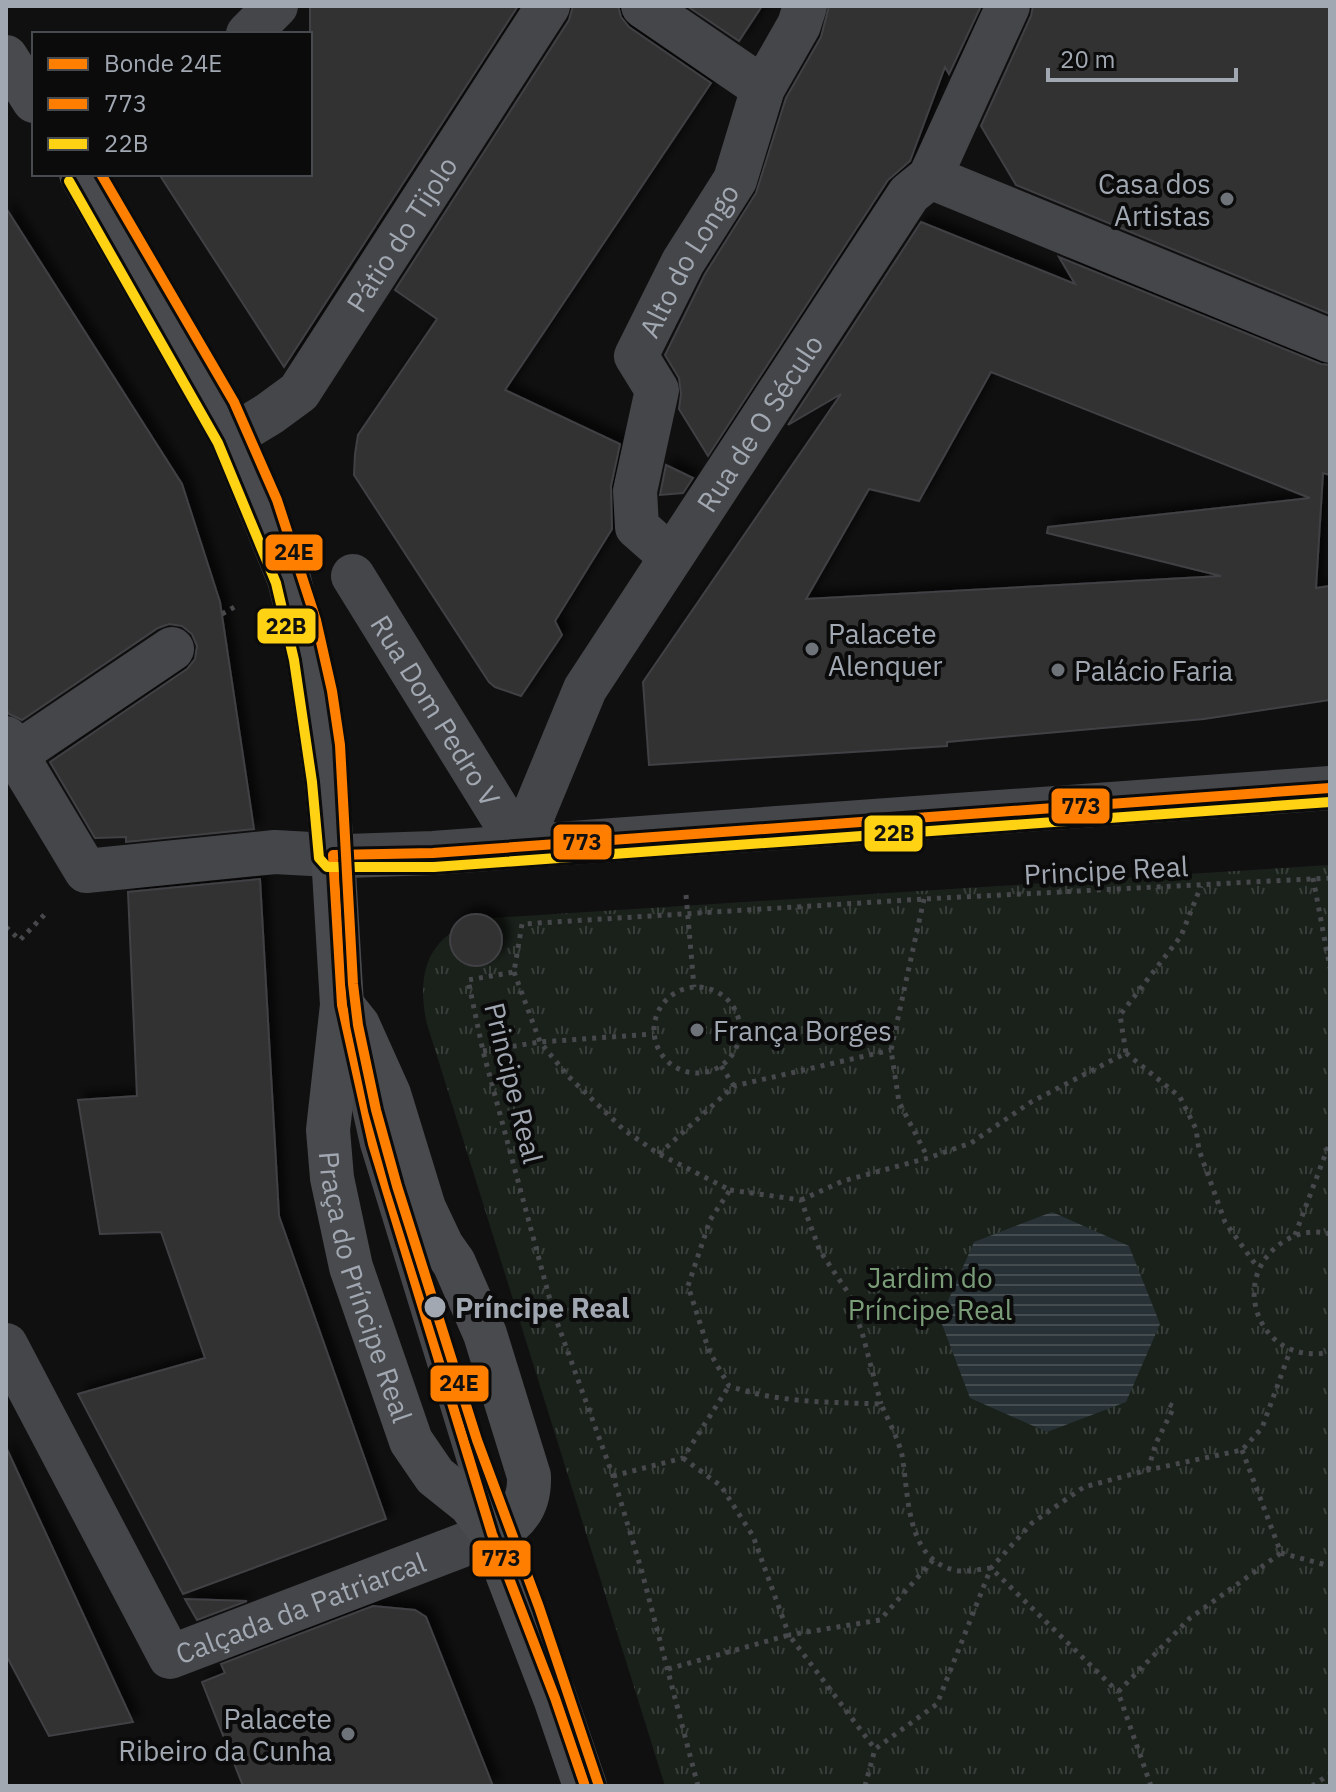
<svg xmlns="http://www.w3.org/2000/svg" width="1336" height="1792" viewBox="0 0 1336 1792" font-family="'IBM Plex Sans',sans-serif">
  <style>
    .park { fill: url(#park-tufts) }
    .water { fill: url(#water-rules) }
    .building { fill: #313133; stroke: #404144; stroke-width: 2; fill-rule: evenodd; filter: url(#shadow) }
    .lines { fill: none; stroke-linecap: round; stroke-linejoin: round }
    .path { stroke: #46484b; stroke-width: 5; stroke-dasharray: 4 6; stroke-linecap: butt }
    .lane { stroke: #454649; stroke-width: 26 }
    .street { stroke: #454649; stroke-width: 44 }
    .secondary { stroke: #494a4d; stroke-width: 44 }
    .bus-1-casing { stroke: #0b0b0c; stroke-width: 16 }
    .bus-2-casing { stroke: #0b0b0c; stroke-width: 16 }
    .bus-1 { stroke: #ff7e00; stroke-width: 10 }
    .bus-2 { stroke: #ffd214; stroke-width: 10 }
    .tram-1-casing { stroke: #0b0b0c; stroke-width: 16 }
    .tram-1 { stroke: #ff7f00; stroke-width: 10 }
    .poi-dot { fill: #6e737a; stroke: #0b0b0c; stroke-width: 3 }
    .stop-dot { fill: #a1a8b2; stroke: #0b0b0c; stroke-width: 3 }
    .labels { text-anchor: middle; dominant-baseline: central; stroke-width: 8; stroke-linejoin: round; paint-order: stroke }
    .poi-label { font-size: 28px; fill: #a1a8b2; stroke: #0b0b0c; text-anchor: start }
    .street-label { font-size: 28px; fill: #a1a8b2; stroke: #0b0b0c }
    .park-label { font-size: 28px; fill: #7a9d78; stroke: #0b0b0c }
    .stop-label { font-size: 28px; font-weight: bold; fill: #a1a8b2; stroke: #0b0b0c; text-anchor: start }
    .line-badge { stroke: #0b0b0c; stroke-width: 3 }
    .pale-badge-label { font-size: 22px; text-anchor: middle; font-weight: bold; fill: #111 }
  </style>
  <defs>
    <pattern id="park-tufts" width="24" height="20" patternUnits="userSpaceOnUse" patternTransform="scale(2)"><rect width="24" height="20" fill="#1a211b"/><path d="M3 7l-1-3M5 7V3M7 7l1-3M15 17l-1-3M17 17v-4M19 17l1-3" fill="none" stroke="#383e3a"/></pattern>
    <pattern id="water-rules" width="6" height="5" patternUnits="userSpaceOnUse" patternTransform="scale(2)"><rect width="6" height="5" fill="#283135"/><path d="M0 2.5h6" fill="none" stroke="#444c50"/></pattern>
    <filter id="shadow"><feDropShadow dx="7" dy="-7" stdDeviation="4" flood-color="#0009"/></filter>
  </defs>
  <rect width="100%" height="100%" fill="#101011"/>
  <path class="park" d="M1330 865V1786H665L427 1024C414 968 432 927 492 918Z"/>
  <path class="water" d="M1052 1212 1129 1246 1160 1324 1126 1402 1047 1432 970 1398 940 1319 974 1242Z"/>
  <path class="building" d="M310 6H518L284 367 159 174H310Z
    M573 6H618L621 17 629 27 711 83 505 390 620 444 611 486 612 529 555 621 562 635 521 696 495 687 489 682 354 475 355 454 358 435 437 319 395 290 569 20Z
    M687 6H762L739 41Z
    M829 6H981L949 74 945 67 910 161 888 180 708 456 679 409 681 394 679 378 665 355 705 274 756 193 786 98 821 37Z
    M1033 6H1330V314L1016 185 981 126 1031 16Z
    M6 208 182 484 220 602 254 829 126 842V837L95 838 50 762 187 669 195 659 197 646 192 634 182 626 169 624 158 628 22 720 9 714 6 709Z
    M921 222 1075 284 1059 257 1321 364 1330 365V475L1323 473 1316 588 1330 586V700L1204 719 947 742V746L649 765 643 682 841 394 788 425ZM991 372 1310 498 1048 527 1047 533 1221 576 806 599 869 489 919 501Z
    M666 465 693 478 683 493 660 495Z
    M260 879 279 1216 386 1519 183 1594 78 1394 205 1358 161 1232 100 1234 78 1100 137 1096 128 892Z
    M450 940a26 26 0 1 1 52 0a26 26 0 1 1-52 0Z
    M6 1447 133 1722 49 1736 6 1655Z
    M185 1599 247 1601 197 1620Z
    M373 1606 415 1610 426 1617 493 1786H243L202 1682 225 1673 221 1664Z"/>
  <g class="lines">
    <path class="path" d="M222 614 238 605
      M1313 878 1330 968
      M686 895 694 987
      M924 899 891 1050 899 1102 928 1158
      M6 927 20 940 48 911
      M514 972 540 1042 568 1076 624 1130 659 1154 730 1190 710 1220 688 1286 709 1351 729 1386C778 1403 829 1402 881 1404 888 1420 898 1438 902 1455 909 1494 905 1558 954 1570 964 1573 980 1569 991 1568L1118 1692
      M654 1030a43 43 0 1 1 86 0a43 43 0 1 1-86 0Z
      M483 1051 540 1042 653 1034
      M1126 1053 1180 1097 1196 1129 1199 1150 1225 1222 1258 1268
      M721 1066 734 1086
      M659 1154 734 1086 891 1050
      M730 1190 801 1200 820 1251 849 1294 863 1336 881 1404
      M801 1200 843 1181 928 1158 971 1143 1031 1102 1126 1053 1120 1015 1181 936 1201 886
      M1330 1234C1317 1230 1300 1232 1288 1239 1224 1274 1258 1368 1330 1352
      M1295 1235 1330 1142
      M1242 1450 1281 1553 1330 1566
      M683 1458 721 1486 753 1536 789 1635 880 1620 934 1559
      M1148 1470 1156 1443 1174 1407 1165 1402
      M613 1476 683 1458 729 1386
      M668 1669 789 1635 875 1749
      M698 1786 642 1572 613 1476 553 1311 483 1051 468 980 514 972 522 924 924 899 1330 878
      M865 1786 875 1749 937 1704 991 1568 1032 1523 1084 1487 1148 1470 1242 1450 1262 1428 1290 1351
      M1151 1786 1118 1692 1190 1618 1281 1553
      M1312 1786 1330 1774"/>
    <path class="lane" d="M351 1046 373 1144 487 1516"/>
    <g class="street">
      <path d="M643 6 763 88"/>
      <path d="M248 34 276 6"/>
      <path d="M930 177 1330 341"/>
      <path id="s1" d="M231 437 269 414 299 392 548 6"/>
      <path id="s2" d="M671 557 637 527 635 491 657 390 636 356 683 262 735 180 763 88 799 25 805 6"/>
      <path id="s3" d="M353 576 520 846"/>
      <path d="M6 738 86 871 275 852 347 856 433 853 1330 788"/>
      <path d="M6 761 172 649"/>
      <path id="s4" d="M520 846 585 689 909 194 930 177 1008 6"/>
      <path id="s5" d="M6 1345 170 1657 492 1534"/>
    </g>
    <g class="secondary">
      <path d="M6 57 34 101"/>
      <path id="s6" d="M81 174 231 437 289 579 308 657 326 780 333 855 342 1005 328 1130 332 1178 351 1267 411 1441 435 1476 470 1504 492 1534 555 1698 585 1786"/>
      <path d="M342 1005 358 1025 389 1094 424 1208 442 1246 454 1263 485 1334 529 1476C530 1504 518 1522 492 1534"/>
    </g>
    <defs>
      <path id="bus-1" d="M333 855 433 853 1330 788
        M333 855 342 1005 373 1144 492 1534 555 1698 585 1786"/>
      <path id="bus-2" d="M69 181 218 443 276 583 294 660 312 782 319 858 327 867H434L1330 802"/>
    </defs>
    <use href="#bus-1" class="bus-1-casing"/>
    <use href="#bus-2" class="bus-2-casing"/>
    <use href="#bus-1" class="bus-1"/>
    <use href="#bus-2" class="bus-2"/>
    <defs>
      <path id="tram-1" d="M101 174 234 402 277 500 316 620 332 691 340 745 353 984 358 1025 376 1110 397 1186 477 1440 539 1607 599 1786"/>
    </defs>
    <use href="#tram-1" class="tram-1-casing"/>
    <use href="#tram-1" class="tram-1"/>
  </g>
  <g class="poi-dot">
    <circle cx="1227" cy="199" r="8"/>
    <circle cx="812" cy="649" r="8"/>
    <circle cx="1058" cy="670" r="8"/>
    <circle cx="697" cy="1030" r="8"/>
    <circle cx="348" cy="1734" r="8"/>
  </g>
  <circle class="stop-dot" cx="435" cy="1307" r="12"/>
  <g class="labels">
    <g class="poi-label">
      <text x="1211" y="183" text-anchor="end">Casa dos<tspan x="1211" dy="32">Artistas</tspan></text>
      <text x="828" y="633">Palacete<tspan x="828" dy="32">Alenquer</tspan></text>
      <text x="1074" y="670">Palácio Faria</text>
      <text x="713" y="1030">França Borges</text>
      <text x="332" y="1718" text-anchor="end">Palacete<tspan x="332" dy="32">Ribeiro da Cunha</tspan></text>
    </g>
    <g class="street-label">
      <text stroke="none"><textPath href="#s1" startOffset="270">Pátio do Tijolo</textPath></text>
      <text stroke="none"><textPath href="#s2" startOffset="334">Alto do Longo</textPath></text>
      <text stroke="none"><textPath href="#s4" startOffset="488">Rua de O Século</textPath></text>
      <text stroke="none"><textPath href="#s3" startOffset="158">Rua Dom Pedro V</textPath></text>
      <text transform="translate(1106 870) rotate(-3)">Principe Real</text>
      <text transform="translate(514 1083) rotate(76)">Principe Real</text>
      <text stroke="none"><textPath href="#s6" startOffset="1174">Praça do Príncipe Real</textPath></text>
      <text stroke="none"><textPath href="#s5" startOffset="492">Calçada da Patriarcal</textPath></text>
    </g>
    <g class="park-label">
      <text x="930" y="1277">Jardim do<tspan x="930" dy="32">Príncipe Real</tspan></text>
    </g>
    <g class="stop-label">
      <text x="455" y="1307">Príncipe Real</text>
    </g>
  </g>
  <g class="line-badge">
    <rect x="264" y="533" width="60" height="39" rx="8" fill="#ff7f00"/>
    <rect x="256" y="607" width="61" height="38" rx="8" fill="#ffd214"/>
    <rect x="1050" y="787" width="61" height="38" rx="8" fill="#ff7e00"/>
    <rect x="863" y="814" width="61" height="39" rx="8" fill="#ffd214"/>
    <rect x="552" y="823" width="61" height="38" rx="8" fill="#ff7e00"/>
    <rect x="429" y="1364" width="61" height="39" rx="8" fill="#ff7f00"/>
    <rect x="471" y="1539" width="61" height="39" rx="8" fill="#ff7e00"/>
  </g>
  <g class="pale-badge-label">
    <text x="294" y="560">24E</text>
    <text x="286" y="634">22B</text>
    <text x="1081" y="814">773</text>
    <text x="894" y="841">22B</text>
    <text x="582" y="850">773</text>
    <text x="459" y="1391">24E</text>
    <text x="501" y="1566">773</text>
  </g>
  <rect width="1336" height="1792" fill="none" stroke="#a1a8b2" stroke-width="16"/>
  <rect x="32" y="32" width="280" height="144" fill="#0b0b0c" stroke="#474a4e" stroke-width="2"/>
  <rect x="48" y="58" width="40" height="12" fill="#ff7f00" stroke="#474a4e" stroke-width="2"/>
  <text x="104" y="72" font-size="24" fill="#a1a8b2">Bonde 24E</text>
  <rect x="48" y="98" width="40" height="12" fill="#ff7e00" stroke="#474a4e" stroke-width="2"/>
  <text x="104" y="112" font-size="24" fill="#a1a8b2">773</text>
  <rect x="48" y="138" width="40" height="12" fill="#ffd214" stroke="#474a4e" stroke-width="2"/>
  <text x="104" y="152" font-size="24" fill="#a1a8b2">22B</text>
  <path d="M1048 68v12h188v-12" fill="none" stroke="#a1a8b2" stroke-width="4"/>
  <text x="1060" y="68" font-size="24" fill="#a1a8b2" stroke="#0b0b0c" stroke-width="6" paint-order="stroke">20 m</text>
</svg>
